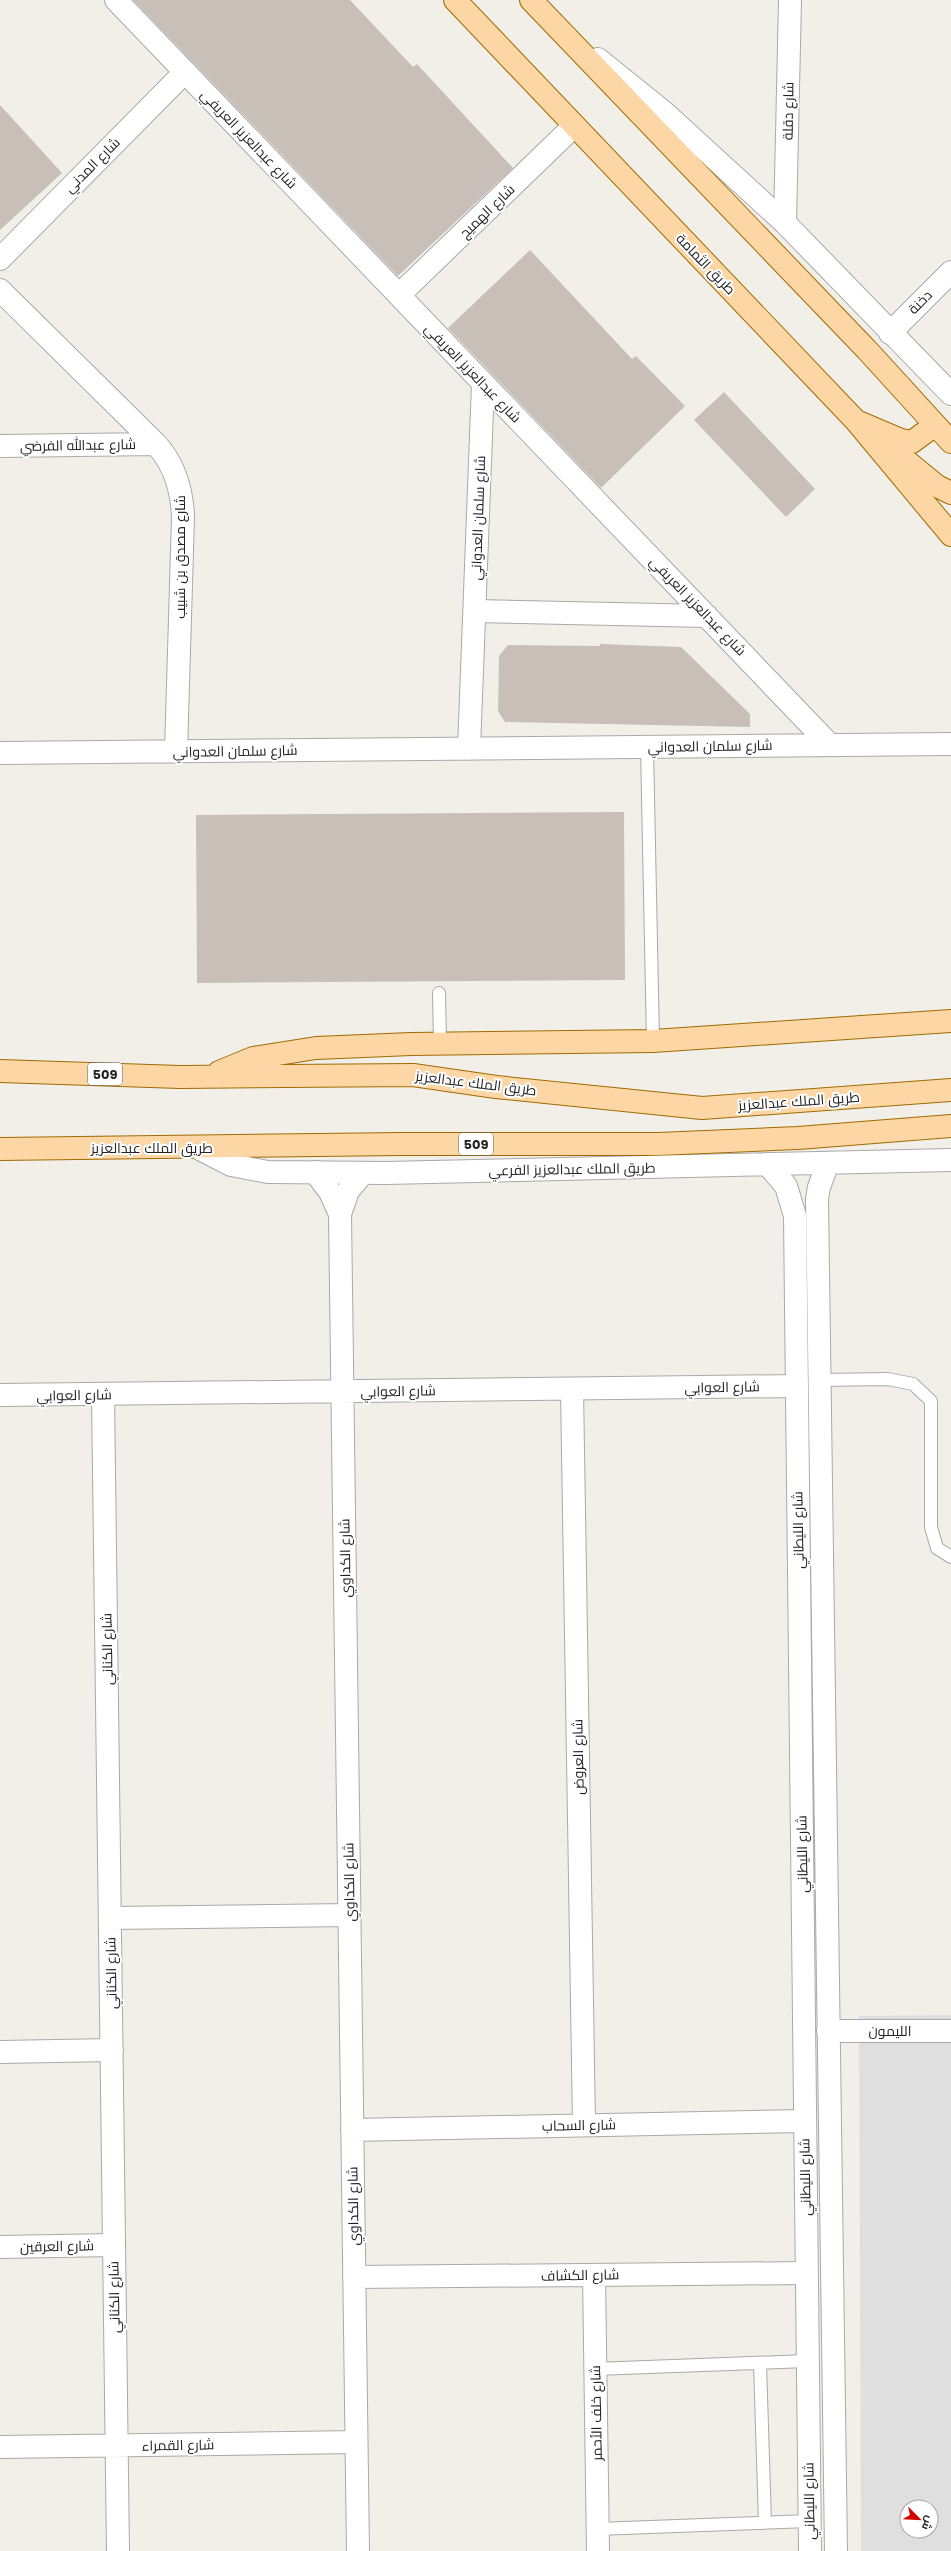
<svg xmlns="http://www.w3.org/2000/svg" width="951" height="2551" viewBox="0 0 951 2551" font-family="Poppins,Cairo,sans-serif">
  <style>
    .residential { fill: #e0dfdf; fill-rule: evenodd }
    .building { fill: #c7bfb8 }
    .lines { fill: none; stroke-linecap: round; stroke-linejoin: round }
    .service-casing { stroke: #a9a9a9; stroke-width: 14 }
    .minor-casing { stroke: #a9a9a9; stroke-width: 24 }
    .tertiary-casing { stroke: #a9a9a9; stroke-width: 24 }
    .primary-casing { stroke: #a06b00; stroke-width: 24 }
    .service { stroke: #fff; stroke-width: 12 }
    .minor { stroke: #fff; stroke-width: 22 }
    .tertiary { stroke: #fff; stroke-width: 22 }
    .primary { stroke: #fcd6a4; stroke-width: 22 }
    .labels { text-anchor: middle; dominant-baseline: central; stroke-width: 4; stroke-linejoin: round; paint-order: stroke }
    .shield { fill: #fff; stroke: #646464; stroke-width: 1 }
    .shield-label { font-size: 13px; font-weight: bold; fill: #222 }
    .street-label { font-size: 14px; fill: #222; stroke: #fff }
  </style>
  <rect width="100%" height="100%" fill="#f2efe9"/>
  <path class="residential" d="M951 2015V2551H861L859 2016ZM907 2507H931V2531H907Z"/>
  <path class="building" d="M133 0H350L413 67 417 64 513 168 398 276Z
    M0 105 62 173 0 230Z
    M530 250 632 359 636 356 685 406 601 488 448 328Z
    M724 392 815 489 786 517 694 420Z
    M600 644 681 647 750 714V727L505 722 498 711 499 656 508 645 600 646Z
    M624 812 625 980 197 983 196 815Z"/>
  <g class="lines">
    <defs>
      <path id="service" d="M647 747 653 1041
        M439 993 440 1044
        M820 1380 888 1379 913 1384 931 1401V1527L937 1548 951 1557
        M760 2363 765 2523
        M595 2369 807 2361
        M597 2529 809 2521"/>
      <path id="minor" d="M116 0 830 745
        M785 223 790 0
        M0 259 185 72
        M0 290 156 444C175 465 182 489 183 517L176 752
        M399 295 574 126
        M890 333 951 272
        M0 446 156 444
        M475 611 707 616
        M469 749 483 384
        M0 753 951 744
        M315 1172 330 1192 340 1214
        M572 1389 584 2125
        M103 1394 118 2551
        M0 1395 797 1386
        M110 1918 349 1915
        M828 2031H951
        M0 2052 112 2050
        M352 2130 805 2121
        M0 2247 114 2245
        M594 2275 598 2551
        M354 2277 806 2273
        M0 2447 356 2442
        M358 2551 340 1214 348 1191 363 1173"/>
      <path id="tertiary" d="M598 59 665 113 785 223 951 394
        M198 1148 231 1165 268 1172 386 1173 951 1160
        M828 1163 819 1187 817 1199 836 2551
        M767 1164 786 1186 795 1216 810 2551"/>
      <path id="primary" d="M455 0 856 421 951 535
        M531 0 867 350 951 442
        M861 423 901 440 912 442 935 425
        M893 450 937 486 951 493
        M0 1071 180 1077 413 1075 496 1087 702 1108 951 1090
        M219 1072 253 1058 316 1048 411 1044 653 1041 951 1021
        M0 1149 401 1144H658L798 1138 951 1126"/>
    </defs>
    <use href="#service" class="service-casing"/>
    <use href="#minor" class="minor-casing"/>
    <use href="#tertiary" class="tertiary-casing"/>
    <use href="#primary" class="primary-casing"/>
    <use href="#service" class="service"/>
    <use href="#minor" class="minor"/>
    <use href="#tertiary" class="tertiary"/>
    <use href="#primary" class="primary"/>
  </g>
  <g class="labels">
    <g class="shield">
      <rect x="88" y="1063" width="34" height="22" rx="3"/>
      <rect x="459" y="1133" width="34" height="22" rx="3"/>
    </g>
    <g class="shield-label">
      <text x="105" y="1074">509</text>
      <text x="476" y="1144">509</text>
    </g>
    <g class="street-label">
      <text transform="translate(788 111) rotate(-89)">شارع دقلة</text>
      <text transform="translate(249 139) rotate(46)">شارع عبدالعزيز العريفي</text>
      <text transform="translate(92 165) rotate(-45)">شارع المدني</text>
      <text transform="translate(487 211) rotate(-44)">شارع الهميج</text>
      <text transform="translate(706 264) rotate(46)">طريق الثمامة</text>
      <text transform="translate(920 302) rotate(-45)">دخنة</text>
      <text transform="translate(473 373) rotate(46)">شارع عبدالعزيز العريفي</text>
      <text transform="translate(78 445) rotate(-1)">شارع عبدالله الفرضي</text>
      <text transform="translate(478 518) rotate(-88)">شارع سلمان العدواني</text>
      <text transform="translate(180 557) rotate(-90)">شارع مصدق بن شبيب</text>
      <text transform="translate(698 606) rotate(46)">شارع عبدالعزيز العريفي</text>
      <text transform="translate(710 746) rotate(-1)">شارع سلمان العدواني</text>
      <text transform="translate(235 751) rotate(-1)">شارع سلمان العدواني</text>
      <text transform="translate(476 1083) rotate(7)">طريق الملك عبدالعزيز</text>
      <text transform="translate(799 1101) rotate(-4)">طريق الملك عبدالعزيز</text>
      <text x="152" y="1148">طريق الملك عبدالعزيز</text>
      <text transform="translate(572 1169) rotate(-1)">طريق الملك عبدالعزيز الفرعي</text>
      <text transform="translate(722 1387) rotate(-1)">شارع العوابي</text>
      <text transform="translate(398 1391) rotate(-1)">شارع العوابي</text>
      <text transform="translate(74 1395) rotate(-1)">شارع العوابي</text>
      <text transform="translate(798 1530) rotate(-91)">شارع الليطاني</text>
      <text transform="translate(345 1558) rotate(-91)">شارع الكداوي</text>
      <text transform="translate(107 1649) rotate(-91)">شارع الكناني</text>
      <text transform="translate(578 1757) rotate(-91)">شارع العروض</text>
      <text transform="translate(802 1854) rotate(-91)">شارع الليطاني</text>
      <text transform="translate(349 1882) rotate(-91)">شارع الكداوي</text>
      <text transform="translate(111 1973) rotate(-91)">شارع الكناني</text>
      <text x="890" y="2031">الليمون</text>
      <text transform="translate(579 2125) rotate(-1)">شارع السحاب</text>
      <text transform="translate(805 2177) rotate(-91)">شارع الليطاني</text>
      <text transform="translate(353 2206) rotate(-91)">شارع الكداوي</text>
      <text transform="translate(57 2246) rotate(-1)">شارع العرقين</text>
      <text transform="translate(580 2275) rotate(-1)">شارع الكشاف</text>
      <text transform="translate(114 2297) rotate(-91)">شارع الكناني</text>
      <text transform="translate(596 2413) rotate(-91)">شارع خلف الأحمر</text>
      <text transform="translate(178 2445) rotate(-1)">شارع القمراء</text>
      <text transform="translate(809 2501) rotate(-91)">شارع الليطاني</text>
    </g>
  </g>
  <g transform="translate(919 2519) rotate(114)"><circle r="19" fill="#ffffff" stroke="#a7a7a7"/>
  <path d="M0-3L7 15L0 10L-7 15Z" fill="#d40000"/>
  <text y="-6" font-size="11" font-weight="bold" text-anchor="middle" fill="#222222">ش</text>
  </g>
</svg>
